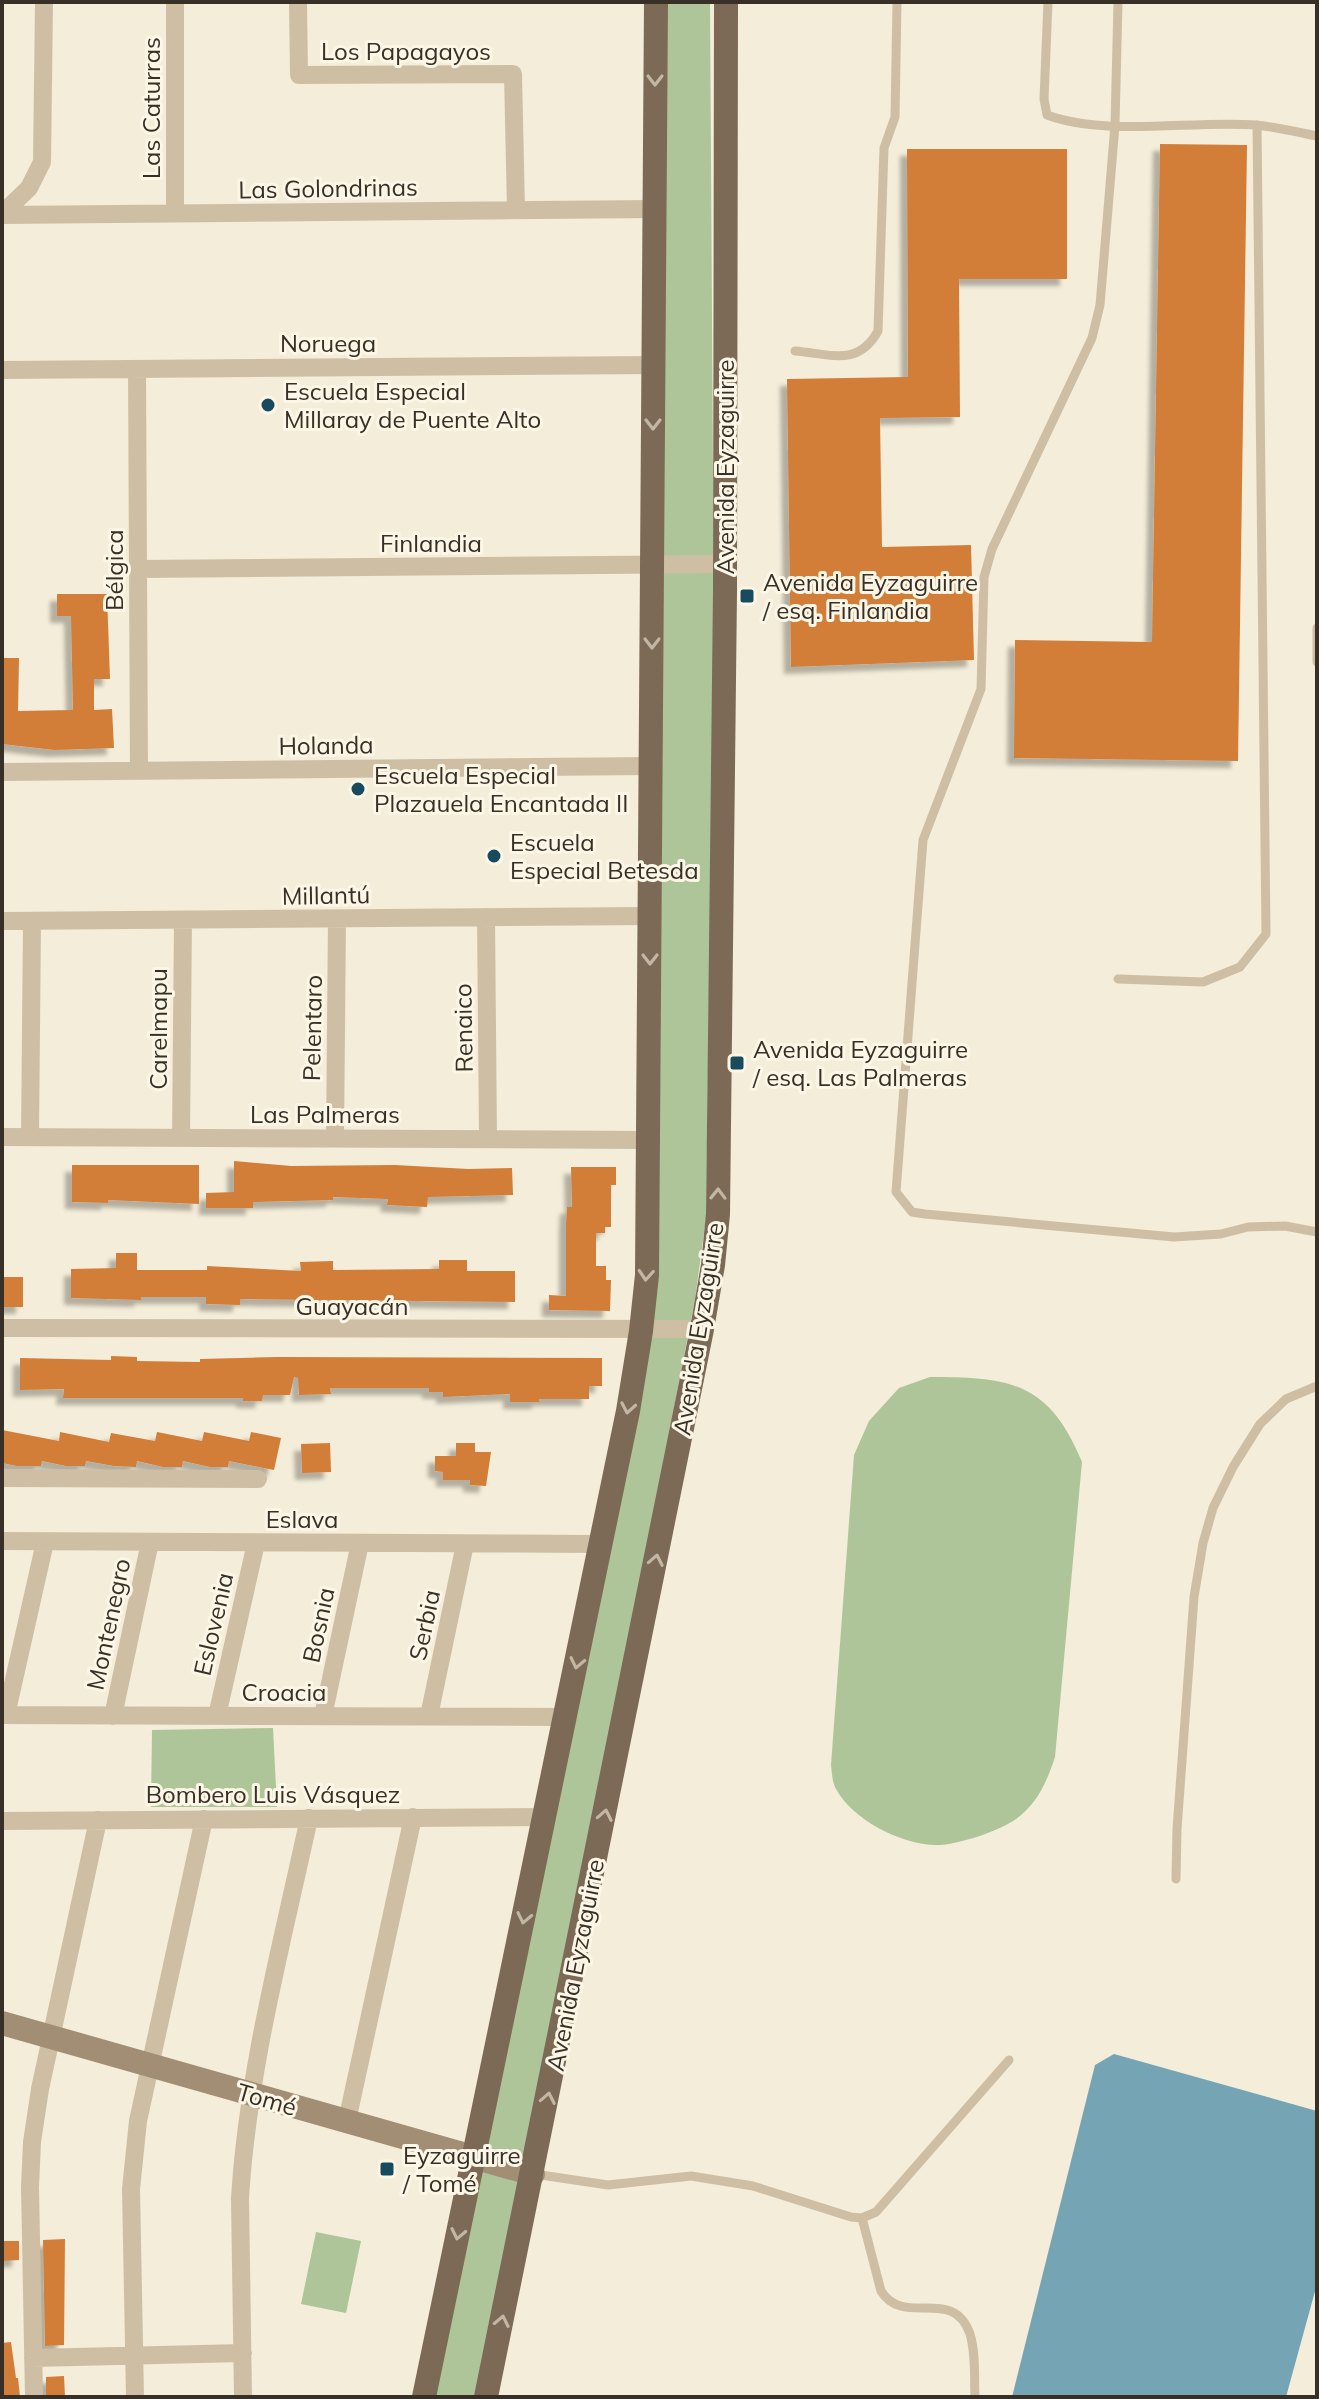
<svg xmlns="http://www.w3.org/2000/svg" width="1319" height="2399" viewBox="0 0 1319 2399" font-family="Mulish,sans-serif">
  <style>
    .green { fill: #adc598 }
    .water { fill: #75a5b4 }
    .building { fill: #d27d39; filter: url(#shadow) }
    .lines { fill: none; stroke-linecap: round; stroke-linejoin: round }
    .lane { stroke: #cebfa4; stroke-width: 9 }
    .street { stroke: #cebfa4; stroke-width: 18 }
    .secondary { stroke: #a18e75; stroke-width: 24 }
    .primary { stroke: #7c6a56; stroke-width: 24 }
    .oneway { stroke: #c2b7a5 }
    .poi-dot { fill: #184b5e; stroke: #fbf6e6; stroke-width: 3 }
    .labels { text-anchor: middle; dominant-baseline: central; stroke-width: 6; stroke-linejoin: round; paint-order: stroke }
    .street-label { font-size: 24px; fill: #383026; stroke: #fbf6e6 }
    .poi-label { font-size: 24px; fill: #383026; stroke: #fbf6e6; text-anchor: start }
  </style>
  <defs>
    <filter id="shadow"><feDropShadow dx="-7" dy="7" stdDeviation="2" flood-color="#0004"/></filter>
  </defs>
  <rect width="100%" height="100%" fill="#f4edd9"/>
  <path class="green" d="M666 2H710L714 628 706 1218 695 1299 661 1476 475 2397H433L645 1366Z
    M930 1377C1010 1377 1049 1382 1082 1462L1055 1757C1047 1781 1038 1803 1016 1819 999 1831 956 1846 934 1845 900 1844 852 1819 836 1789 832 1782 832 1772 831 1765L854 1455 869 1421 899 1388Z
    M273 1728 277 1807H151L152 1730Z
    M316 2232 361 2241 346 2313 301 2304Z"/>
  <path class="water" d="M1114 2054 1317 2111V2284L1286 2397H1012L1095 2065Z"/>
  <path class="building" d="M1160 144 1247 145 1238 761 1014 758 1015 640 1152 642Z
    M907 149H1067V279H959L960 417 880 418 882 547 971 545 974 660 791 667 787 379 908 377Z
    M57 594H107L110 679H94V710L112 709 114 748 55 750 2 744V658H19L18 711 73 710 71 616H57Z
    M234 1161 291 1166 395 1165 468 1169 512 1168 513 1195 428 1197 427 1207 387 1205 388 1199 333 1197V1200L253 1202V1208H206V1193L234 1192Z
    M72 1165H199V1204L108 1200V1203L72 1202Z
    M571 1167H616V1185H611V1227H605V1233H596V1266H606V1280H611L610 1311 549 1310V1295L566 1296V1224L567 1207H572Z
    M116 1253H137V1270H207V1266L301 1271 300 1262 333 1261V1270L439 1269V1260H467V1271H515V1302L240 1299V1305L206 1304V1297H141V1300L71 1298V1269L116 1268Z
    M2 1277H23V1307H2Z
    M111 1356 137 1357V1361L200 1362V1359L277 1357 602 1358V1386H589V1399H539V1402H510V1394L443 1397V1392H429V1388H330L331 1394 299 1395 298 1378 294 1377 290 1395H263L262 1401H243V1398H63L64 1389 20 1390V1358L111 1360Z
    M2 1430 59 1441 60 1432 109 1442 111 1433 155 1441 157 1432 202 1441 204 1432 249 1441 251 1432 281 1438 274 1470 229 1461 228 1467H210L183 1461 182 1467H163L137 1461 136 1467 114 1466 86 1461 85 1466H66L42 1461 41 1466H17L2 1463Z
    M330 1443 331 1472 302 1473 301 1444Z
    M456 1443H475V1452H491L486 1486 470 1485V1480H443V1472L435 1471V1456H456Z
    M65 2239 64 2345 45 2346 43 2240Z
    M2 2241H19V2260L2 2261Z
    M11 2342 16 2378H18L20 2397H2V2343Z
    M64 2376 65 2397H46V2377Z"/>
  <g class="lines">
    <path class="lane" d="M1048 2 1044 99 1047 115C1107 137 1192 120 1256 125 1276 127 1297 132 1317 136
      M1118 2 1115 125 1100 305 1092 338 992 549 984 577 981 689 923 840 896 1192 912 1212 925 1214 1174 1237 1221 1234 1248 1227 1285 1226 1317 1232
      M795 351C831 354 858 367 878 331L884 148 895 117 897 2
      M1317 628V662
      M1118 979 1203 982 1240 967 1266 934 1257 125
      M1176 1879 1177 1829 1194 1597 1203 1543 1213 1508 1233 1467 1260 1424 1286 1399 1317 1386
      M534 2174 608 2185 691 2176 753 2186 851 2217 862 2218 876 2212 1009 2060
      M862 2218 881 2291C904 2328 953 2285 970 2334 976 2354 974 2376 975 2397"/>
    <path class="street" d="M175 2V213
      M298 2 299 75 513 74 516 210
      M2 214 29 188 42 162 44 2
      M2 215 655 209
      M137 369 139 770
      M2 370 654 365
      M138 569 724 564
      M2 772 651 766
      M486 917 488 1139
      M2 921 650 916
      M2 1137 648 1140
      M30 1137 32 921
      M181 1138 183 920
      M335 1138 337 919
      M2 1328 702 1329
      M2 1478 258 1479
      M2 1541 601 1544
      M2 1715 566 1717
      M6 1715 45 1542
      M113 1716 150 1542
      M217 1716 256 1543
      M323 1716 360 1543
      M429 1716 465 1544
      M2 1821 545 1817
      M347 2121 413 1817
      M33 2358 243 2353
      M34 2397 30 2187 32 2142 40 2089 98 1820
      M135 2397 131 2189 138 2121 204 1819
      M243 2397 240 2198C248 2069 282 1944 309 1818"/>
    <path class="secondary" d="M2 2023 533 2174"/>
    <path class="primary" d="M424 2397 628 1411 641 1331 647 1275 656 2
      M486 2397 702 1329 713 1265 718 1214 725 591 726 2"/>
  </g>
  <defs><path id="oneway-chevron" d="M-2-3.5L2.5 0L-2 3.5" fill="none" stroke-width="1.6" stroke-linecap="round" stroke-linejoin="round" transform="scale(2)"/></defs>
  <g class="oneway">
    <use href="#oneway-chevron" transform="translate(655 80) rotate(90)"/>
    <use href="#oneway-chevron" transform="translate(653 424) rotate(90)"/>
    <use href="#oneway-chevron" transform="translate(652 643) rotate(90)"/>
    <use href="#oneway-chevron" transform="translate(650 959) rotate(90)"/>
    <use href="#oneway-chevron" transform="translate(718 1194) rotate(-89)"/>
    <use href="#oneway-chevron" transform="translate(646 1275) rotate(94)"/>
    <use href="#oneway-chevron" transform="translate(628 1408) rotate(100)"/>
    <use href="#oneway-chevron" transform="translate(656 1560) rotate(-79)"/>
    <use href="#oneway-chevron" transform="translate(577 1663) rotate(102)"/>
    <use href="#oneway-chevron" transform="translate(605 1815) rotate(-79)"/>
    <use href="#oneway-chevron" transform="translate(524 1918) rotate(102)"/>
    <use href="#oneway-chevron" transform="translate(548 2098) rotate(-79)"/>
    <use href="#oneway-chevron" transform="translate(458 2234) rotate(102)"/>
    <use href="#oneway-chevron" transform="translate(502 2321) rotate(-78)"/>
  </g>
  <g class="poi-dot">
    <circle cx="268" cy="405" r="8"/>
    <rect x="739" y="588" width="16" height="16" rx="4"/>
    <circle cx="358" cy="789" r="8"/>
    <circle cx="494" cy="856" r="8"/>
    <rect x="729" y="1055" width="16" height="16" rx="4"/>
    <rect x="379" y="2161" width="16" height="16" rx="4"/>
  </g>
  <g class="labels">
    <g class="street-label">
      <text x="406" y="51">Los Papagayos</text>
      <text transform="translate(151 108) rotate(-90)">Las Caturras</text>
      <text transform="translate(328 188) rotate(-1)">Las Golondrinas</text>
      <text x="328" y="343">Noruega</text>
      <text transform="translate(725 467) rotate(-90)">Avenida Eyzaguirre</text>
      <text x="431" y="543">Finlandia</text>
      <text transform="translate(114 570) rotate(-90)">Bélgica</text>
      <text transform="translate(326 745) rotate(-1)">Holanda</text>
      <text transform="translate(326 895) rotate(-1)">Millantú</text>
      <text transform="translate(312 1028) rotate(-89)">Pelentaro</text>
      <text transform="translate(463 1028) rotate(-91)">Renaico</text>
      <text transform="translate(158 1029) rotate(-90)">Carelmapu</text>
      <text x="325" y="1114">Las Palmeras</text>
      <text x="352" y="1306">Guayacán</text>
      <text transform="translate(698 1329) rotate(-81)">Avenida Eyzaguirre</text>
      <text x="302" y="1519">Eslava</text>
      <text transform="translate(108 1624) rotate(-78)">Montenegro</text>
      <text transform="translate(213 1624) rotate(-77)">Eslovenia</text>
      <text transform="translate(318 1625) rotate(-78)">Bosnia</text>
      <text transform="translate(424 1625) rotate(-78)">Serbia</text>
      <text x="284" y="1692">Croacia</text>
      <text x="273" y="1794">Bombero Luis Vásquez</text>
      <text transform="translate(575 1965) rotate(-79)">Avenida Eyzaguirre</text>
      <text transform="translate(267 2099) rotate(16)">Tomé</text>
    </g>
    <g class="poi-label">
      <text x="284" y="391">Escuela Especial<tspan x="284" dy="28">Millaray de Puente Alto</tspan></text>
      <text x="763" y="582">Avenida Eyzaguirre<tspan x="763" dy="28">/ esq. Finlandia</tspan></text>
      <text x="374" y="775">Escuela Especial<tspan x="374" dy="28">Plazauela Encantada II</tspan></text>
      <text x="510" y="842">Escuela<tspan x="510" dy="28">Especial Betesda</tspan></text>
      <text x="753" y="1049">Avenida Eyzaguirre<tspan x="753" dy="28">/ esq. Las Palmeras</tspan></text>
      <text x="403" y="2155">Eyzaguirre<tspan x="403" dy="28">/ Tomé</tspan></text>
    </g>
  </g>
  <rect width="1319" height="2399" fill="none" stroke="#383026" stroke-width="8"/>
</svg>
